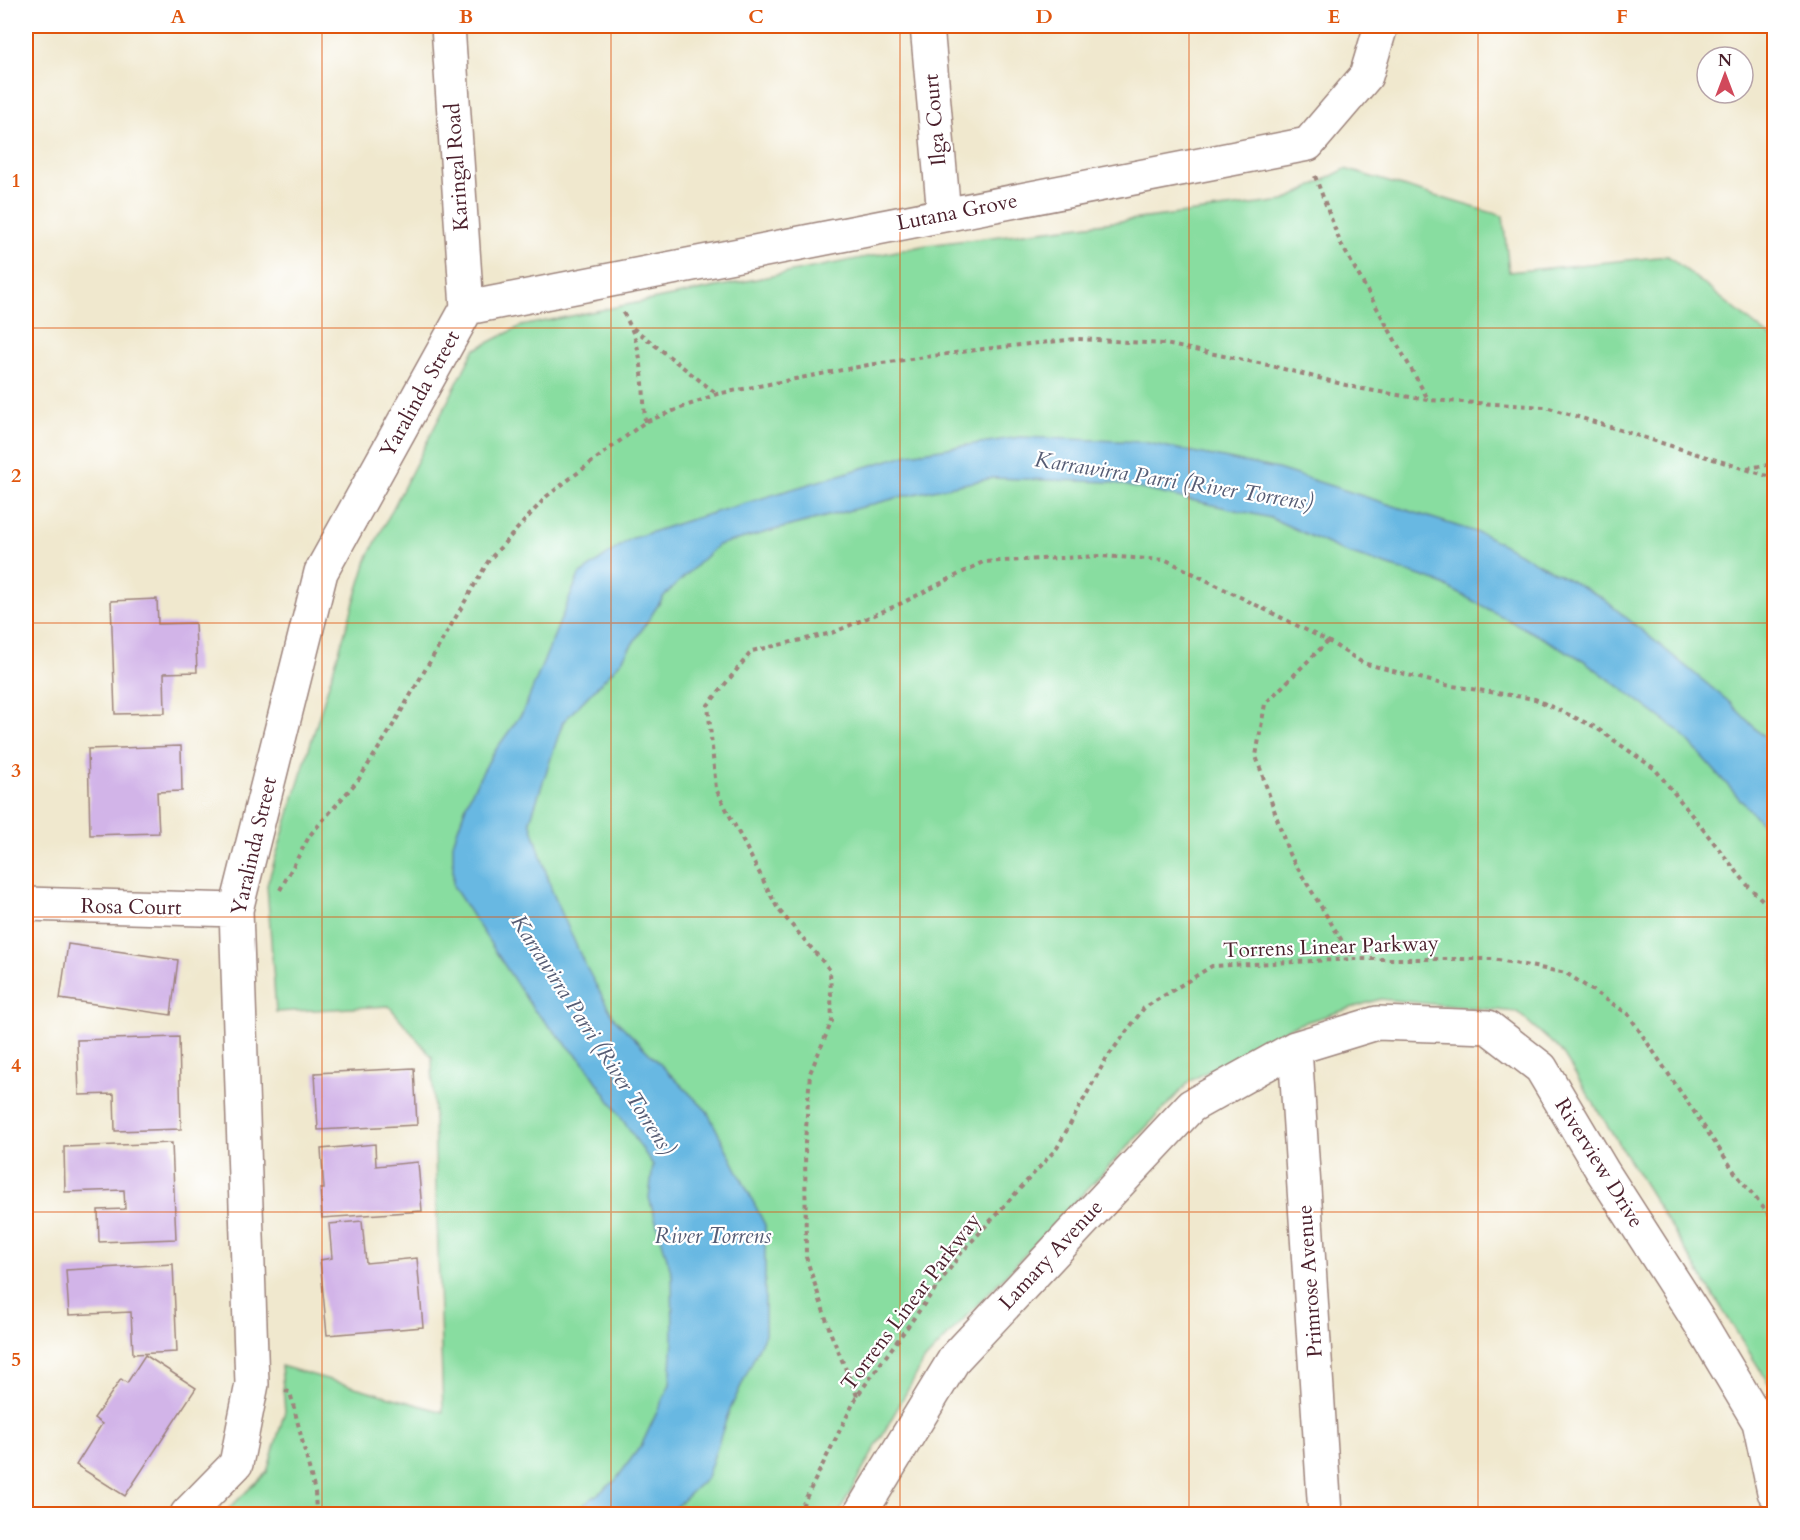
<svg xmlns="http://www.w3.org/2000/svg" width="1800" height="1540" viewBox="0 0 1800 1540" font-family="Cardo,serif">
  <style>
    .green { fill: #88dda0; stroke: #697e66; stroke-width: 1.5 }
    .water { fill: #67b8e2; stroke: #586c86; stroke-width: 1.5 }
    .building { fill: #d2b4e8 }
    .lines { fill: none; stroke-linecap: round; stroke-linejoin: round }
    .street-casing { stroke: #9d847c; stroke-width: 36 }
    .path { stroke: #9d847c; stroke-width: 4; stroke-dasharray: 4.5 4.5; stroke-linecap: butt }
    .street { stroke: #fff; stroke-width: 33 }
    .grid { fill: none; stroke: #e0560e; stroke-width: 1.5; stroke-opacity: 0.55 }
    .labels { text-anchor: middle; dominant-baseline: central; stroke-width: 4.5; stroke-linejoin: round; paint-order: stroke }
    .street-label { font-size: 21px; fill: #4a1f2b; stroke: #fff }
    .water-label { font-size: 22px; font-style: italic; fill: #565c74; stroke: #fff }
    .neatline { fill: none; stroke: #e0560e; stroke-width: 2 }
    .grid-label { font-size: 20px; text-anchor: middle; font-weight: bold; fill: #e0560e }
  </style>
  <rect width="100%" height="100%" fill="#fff"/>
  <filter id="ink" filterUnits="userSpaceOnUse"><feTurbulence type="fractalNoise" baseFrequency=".0167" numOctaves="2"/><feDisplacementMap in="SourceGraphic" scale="12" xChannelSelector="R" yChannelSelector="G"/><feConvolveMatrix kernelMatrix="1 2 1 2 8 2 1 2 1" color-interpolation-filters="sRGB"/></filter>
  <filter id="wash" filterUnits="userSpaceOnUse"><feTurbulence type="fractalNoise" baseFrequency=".008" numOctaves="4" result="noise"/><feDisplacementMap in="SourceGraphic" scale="24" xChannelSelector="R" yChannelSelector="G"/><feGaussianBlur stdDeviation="1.35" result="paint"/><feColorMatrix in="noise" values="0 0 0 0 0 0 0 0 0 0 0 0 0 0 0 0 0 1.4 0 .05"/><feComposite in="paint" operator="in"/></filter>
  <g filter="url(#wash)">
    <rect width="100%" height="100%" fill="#f0e8ce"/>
    <path class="green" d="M1345 169 1503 216 1509 272 1668 256 1774 340V1392L1561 1051 1517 1012 1380 999 1290 1027 1190 1081 924 1361 838 1514H223L267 1472 285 1411 281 1366 443 1412 432 1057 389 1006 276 1012 267 885 368 557 474 350 521 326 927 245 1284 201Z"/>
    <path class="water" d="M1020 437 1143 442 1278 469 1485 535 1601 597 1728 701 1774 747V834L1763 825 1680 732 1583 660 1436 581 1345 552 1271 518 1110 482 993 478 904 496 718 545 664 596 620 663 563 722 530 821 552 891 584 963 614 1018 707 1111 765 1225V1334L728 1414 707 1477 668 1514H571L615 1481 642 1444 670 1384 673 1339 672 1275 649 1198 653 1165 585 1064 533 1009 453 886V843L469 797 492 755 523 712 579 575 630 539 686 521 909 454Z"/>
    <g id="blocks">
      <path class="building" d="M157 599 158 624 195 623 197 672 164 673 165 713 115 714 111 601Z
        M181 746 182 791 157 792 159 833 90 835 88 749Z
        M68 944 178 960 171 1015 60 999Z
        M179 1037 181 1129 115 1131 114 1094 79 1095 77 1040Z
        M414 1068 417 1125 318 1130 315 1073Z
        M172 1143 176 1239 99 1242 98 1210 125 1209 124 1190 65 1192 64 1147Z
        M375 1144 376 1166 418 1162 422 1211 322 1218 320 1189H324L321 1149Z
        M362 1221 366 1263 417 1258 423 1327 327 1335 320 1260 332 1258 329 1224Z
        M173 1264 177 1352 133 1354 131 1312 69 1315 66 1270Z
        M145 1355 196 1388 125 1496 76 1465 102 1424 94 1418 121 1379 127 1383Z"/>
    </g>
  </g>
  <g filter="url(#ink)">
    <use href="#blocks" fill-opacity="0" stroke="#9d847c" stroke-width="1.5"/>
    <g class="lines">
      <defs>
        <path id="street" d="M448 26 467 308
          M927 26 944 215
          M467 308 1308 144 1366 76 1381 26
          M26 904 236 910
          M1295 1048 1325 1514
          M187 1514 236 1464 252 1384 236 910 321 572 467 308
          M860 1514 955 1358 1191 1106 1295 1048 1377 1023 1488 1027 1541 1068 1603 1172 1700 1323 1759 1422 1774 1492"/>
      </defs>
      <use href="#street" class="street-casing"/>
      <path class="path" d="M1315 176 1340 242 1428 399
        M623 313C644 345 643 386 645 422
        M633 328 717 394
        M1747 468 1774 464
        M1328 641 1265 704 1256 756 1289 854 1353 959
        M280 890 310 835 359 779 389 732 489 560 547 496 645 422 717 394 868 365 983 349 1077 339 1165 344 1268 365 1357 388 1428 400 1546 407 1774 478
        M285 1391 290 1392 315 1492 316 1514
        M857 1396 831 1334 806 1257 805 1143 810 1073 832 1021 830 970 778 909 716 789 708 705 752 651 832 633 902 603 983 562 1100 556 1166 560 1328 641 1363 663 1446 685 1535 699 1595 727 1655 769 1749 887 1774 911
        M798 1514 857 1396 962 1252 1057 1148 1106 1059 1144 1008 1212 966 1353 959H1493L1566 973 1628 1014 1736 1174 1774 1221"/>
      <use href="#street" class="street"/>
    </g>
  </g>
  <path class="grid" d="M322 26V1514M611 26V1514M900 26V1514M1189 26V1514M1478 26V1514M26 328H1774M26 623H1774M26 917H1774M26 1212H1774"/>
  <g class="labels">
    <g class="street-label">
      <text transform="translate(935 120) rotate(-95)">Ilga Court</text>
      <text transform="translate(457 167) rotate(-94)">Karingal Road</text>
      <text transform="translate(957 212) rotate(-11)">Lutana Grove</text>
      <text transform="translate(420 394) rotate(-61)">Yaralinda Street</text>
      <text transform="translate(254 846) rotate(-77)">Yaralinda Street</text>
      <text transform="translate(131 907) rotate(1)">Rosa Court</text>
      <text transform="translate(1331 947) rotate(-2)">Torrens Linear Parkway</text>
      <text transform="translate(1599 1163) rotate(58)">Riverview Drive</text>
      <text transform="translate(1051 1255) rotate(-47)">Lamary Avenue</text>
      <text transform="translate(1310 1281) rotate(-94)">Primrose Avenue</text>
      <text transform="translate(911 1302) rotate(-53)">Torrens Linear Parkway</text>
    </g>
    <g class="water-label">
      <text transform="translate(1174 481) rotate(9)">Karrawirra Parri (River Torrens)</text>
      <text transform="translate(593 1035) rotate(57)">Karrawirra Parri (River Torrens)</text>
      <text x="713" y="1236">River Torrens</text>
    </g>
  </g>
  <rect width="1800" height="1540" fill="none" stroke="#fff" stroke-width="66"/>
  <g transform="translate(1725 75)"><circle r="28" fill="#ffffff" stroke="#b7a5aa" stroke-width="1.5"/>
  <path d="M0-4.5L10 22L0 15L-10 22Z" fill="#d1495b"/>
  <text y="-9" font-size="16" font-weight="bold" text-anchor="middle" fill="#4a1f2b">N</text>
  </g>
  <rect x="33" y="33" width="1734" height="1474" class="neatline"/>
  <g class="grid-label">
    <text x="178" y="23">A</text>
    <text x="466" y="23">B</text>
    <text x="756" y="23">C</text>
    <text x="1044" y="23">D</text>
    <text x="1334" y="23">E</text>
    <text x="1622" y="23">F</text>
    <text x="16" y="187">1</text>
    <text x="16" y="482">2</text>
    <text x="16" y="777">3</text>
    <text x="16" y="1072">4</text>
    <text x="16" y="1366">5</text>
  </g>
</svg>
